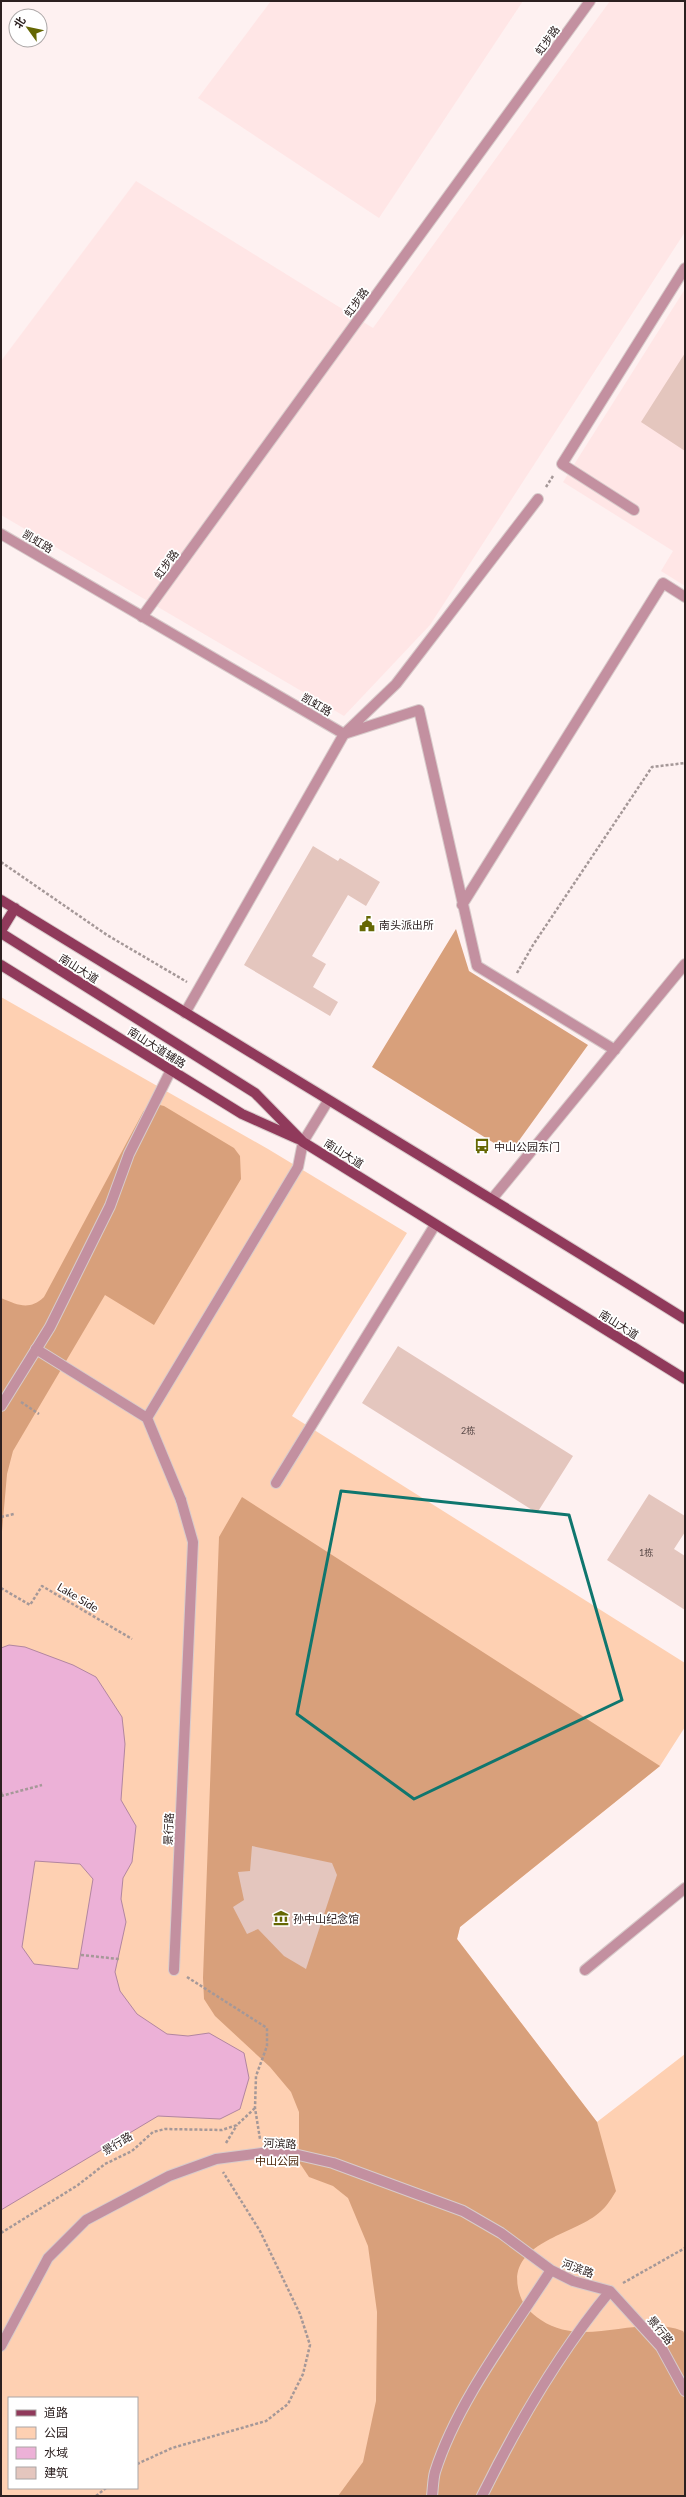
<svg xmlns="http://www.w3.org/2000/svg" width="686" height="2497" viewBox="0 0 686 2497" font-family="Lato,'Noto Sans SC',sans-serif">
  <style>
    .built { fill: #ffe6e6 }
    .green { fill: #fed0b2; fill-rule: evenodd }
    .forest { fill: #d8a07b }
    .water { fill: #ecb1d7; stroke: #b286a0; fill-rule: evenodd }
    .building { fill: #e4c6be }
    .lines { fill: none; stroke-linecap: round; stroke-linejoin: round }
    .lane-casing { stroke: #d8cbcb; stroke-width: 12 }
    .street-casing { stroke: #d8cbcb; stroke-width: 12 }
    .primary-casing { stroke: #d8cbcb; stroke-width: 12 }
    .path { stroke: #a59898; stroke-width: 2.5; stroke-dasharray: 3 2; stroke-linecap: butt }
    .lane { stroke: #c390a0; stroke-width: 10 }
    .street { stroke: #c390a0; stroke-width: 10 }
    .primary { stroke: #903a5b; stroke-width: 10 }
    .marked { fill: none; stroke: #0f766e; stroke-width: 3; stroke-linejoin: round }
    .labels { text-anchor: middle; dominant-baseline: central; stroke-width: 3.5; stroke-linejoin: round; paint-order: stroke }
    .number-label { font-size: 9px; fill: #5a4a48 }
    .street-label { font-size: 11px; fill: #2c2020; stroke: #fff }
    .poi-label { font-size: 11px; fill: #2c2020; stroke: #fff; text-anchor: start }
    .park-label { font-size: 11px; fill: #4c280b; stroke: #fff }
  </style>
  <rect width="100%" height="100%" fill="#fef1f1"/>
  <path class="built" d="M271 1H523L379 218 198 98Z
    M610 1H685V232L430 625 344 716 1 515V361L136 181 373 328Z
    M685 289V586L661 571 673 551 563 482Z"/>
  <path class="green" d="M1 997 268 1149 407 1233 292 1416 685 1663V1727L660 1766 460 1927 457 1939 597 2122 685 2054V2496H1ZM9 2398H137V2488H9Z"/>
  <path class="forest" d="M456 929 469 971 588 1045 510 1153 372 1067Z
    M156 1104 164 1106 234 1148 240 1156 241 1179 154 1325 105 1295 13 1451 7 1474 1 1543V1298C18 1305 29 1311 44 1297L143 1112 148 1106Z
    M242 1497 660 1766 460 1927 457 1939 597 2122 616 2191C610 2201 605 2209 595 2216 567 2236 506 2245 519 2292 522 2304 530 2313 541 2320 584 2349 637 2314 683 2331L685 2335V2496H338L363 2462 376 2401 377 2312 368 2246 348 2198 333 2186 309 2177 299 2162V2112L291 2092 270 2067 215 2016 204 1999 203 1978 219 1537Z"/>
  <path class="water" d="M9 1645 25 1647 73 1665 96 1677 122 1717 125 1744 121 1800 136 1826 132 1862 123 1878 121 1899 126 1922 115 1972 120 1991 137 2014 167 2034 188 2036 209 2033 244 2053 249 2078 240 2109 220 2119 158 2116 1 2210V1648ZM35 1861 80 1864 93 1879 78 1969 34 1964 22 1947Z"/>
  <path class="building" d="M685 353V451L641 422Z
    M313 846 338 861 340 858 380 882 366 906 348 895 312 956 326 964 313 987 338 1002 330 1016 244 965Z
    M398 1346 573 1456 537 1513 362 1403Z
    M649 1494 685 1516V1532L674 1549 685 1556V1610L607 1560Z
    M252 1846 332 1863 337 1875 306 1969 284 1956 258 1929 247 1934 233 1907 244 1900 238 1872 250 1871Z"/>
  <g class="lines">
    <defs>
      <path id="lane" d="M634 510 562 464 685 268
        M142 617 590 1
        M346 732 396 684 538 499
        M344 734 419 710 477 966 615 1050
        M462 905 663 583 685 597
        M492 1199 685 964
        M1 1406 50 1327 110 1206 129 1154 171 1070
        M276 1483 435 1225
        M174 1970 193 1542 181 1500
        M585 1970 685 1888
        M610 2291 661 2347 685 2391
        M1 2346 48 2258 86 2220 169 2176 216 2159 262 2153 294 2154 333 2163 463 2211 501 2233 551 2270 573 2281 610 2291
        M432 2496C433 2488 433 2479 435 2472 457 2402 511 2332 551 2270
        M482 2496C518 2423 558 2354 610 2291"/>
      <path id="street" d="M1 534 344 734 185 1013
        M36 1349 147 1418 181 1500
        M147 1418 298 1167 303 1142 328 1101"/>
      <path id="primary" d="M1 900C229 1040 458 1177 685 1319
        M1 931 15 908
        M1 933 255 1093 303 1142 685 1379
        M1 965 242 1114 298 1139"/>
    </defs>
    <use href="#lane" class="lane-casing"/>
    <use href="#street" class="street-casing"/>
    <use href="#primary" class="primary-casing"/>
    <path class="path" d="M546 487 553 476
      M1 862 107 935 187 982
      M517 973 533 945 652 767 685 763
      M21 1402 39 1414
      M1 1517 14 1514
      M1 1588 30 1605 42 1586 132 1639
      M1 1792 2 1796
      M1 1796 42 1785
      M81 1955 119 1959
      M187 1977 267 2028V2046L256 2076 255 2108 260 2139
      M226 2143 237 2125
      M1 2233 78 2185 105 2164 132 2151 153 2132 165 2129 222 2130 237 2125 255 2108
      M623 2283 685 2248
      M137 2464 172 2448 266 2421 288 2404 303 2374 310 2345 300 2314 260 2231 223 2172
      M96 2496 106 2488"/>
    <use href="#lane" class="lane"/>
    <use href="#street" class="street"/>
    <use href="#primary" class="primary"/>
  </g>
  <path class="marked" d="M341 1491 569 1515 622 1700 414 1799 297 1714Z"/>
  <defs>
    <symbol id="civic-bare" viewBox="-9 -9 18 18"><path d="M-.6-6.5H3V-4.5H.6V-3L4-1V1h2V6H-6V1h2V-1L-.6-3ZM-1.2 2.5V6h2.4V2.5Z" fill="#656703" stroke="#fff" stroke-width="2.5" paint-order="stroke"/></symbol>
    <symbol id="bus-bare" viewBox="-9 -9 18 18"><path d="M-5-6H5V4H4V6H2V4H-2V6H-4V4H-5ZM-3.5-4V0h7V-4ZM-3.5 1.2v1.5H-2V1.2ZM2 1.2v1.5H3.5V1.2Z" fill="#656703" stroke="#fff" stroke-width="2.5" paint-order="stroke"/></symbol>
    <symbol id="museum-bare" viewBox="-9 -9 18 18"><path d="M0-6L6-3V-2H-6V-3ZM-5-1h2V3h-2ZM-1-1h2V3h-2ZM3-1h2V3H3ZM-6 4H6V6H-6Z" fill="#656703" stroke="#fff" stroke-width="2.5" paint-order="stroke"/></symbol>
  </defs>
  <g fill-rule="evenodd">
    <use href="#civic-bare" x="356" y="913" width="22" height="22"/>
    <use href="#bus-bare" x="471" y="1135" width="22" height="22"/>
    <use href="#museum-bare" x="270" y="1907" width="22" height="22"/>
  </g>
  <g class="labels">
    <g class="number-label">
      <text x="468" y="1430">2栋</text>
      <text x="646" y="1552">1栋</text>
    </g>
    <g class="street-label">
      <text transform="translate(547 40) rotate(-54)">虹步路</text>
      <text transform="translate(356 302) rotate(-54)">虹步路</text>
      <text transform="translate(38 541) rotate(31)">凯虹路</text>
      <text transform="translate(166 564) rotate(-54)">虹步路</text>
      <text transform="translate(317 704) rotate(30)">凯虹路</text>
      <text transform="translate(79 968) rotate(32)">南山大道</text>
      <text transform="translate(157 1047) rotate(32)">南山大道辅路</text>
      <text transform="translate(344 1153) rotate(32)">南山大道</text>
      <text transform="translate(619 1324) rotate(32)">南山大道</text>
      <text transform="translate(78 1597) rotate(31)">Lake Side</text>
      <text transform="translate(168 1829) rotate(-87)">景行路</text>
      <text transform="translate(117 2143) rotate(-31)">景行路</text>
      <text transform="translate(280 2143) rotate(3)">河滨路</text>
      <text transform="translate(578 2268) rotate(20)">河滨路</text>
      <text transform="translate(661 2330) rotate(51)">景行路</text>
    </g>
    <g class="poi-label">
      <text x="379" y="924">南头派出所</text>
      <text x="494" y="1146">中山公园东门</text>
      <text x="293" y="1918">孙中山纪念馆</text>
    </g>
    <g class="park-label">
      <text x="277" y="2160">中山公园</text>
    </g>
  </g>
  <rect width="686" height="2497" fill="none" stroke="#2c2020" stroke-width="4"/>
  <rect x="8" y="2397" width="130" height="92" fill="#ffffff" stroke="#aba6a6"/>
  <rect x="16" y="2410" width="20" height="6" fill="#903a5b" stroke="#aba6a6"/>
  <text x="44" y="2417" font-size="12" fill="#2c2020">道路</text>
  <rect x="16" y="2427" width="20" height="12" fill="#fed0b2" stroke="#aba6a6"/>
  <text x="44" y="2437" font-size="12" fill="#2c2020">公园</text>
  <rect x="16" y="2447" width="20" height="12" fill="#ecb1d7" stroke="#aba6a6"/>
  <text x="44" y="2457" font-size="12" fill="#2c2020">水域</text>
  <rect x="16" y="2467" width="20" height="12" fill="#e4c6be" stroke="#aba6a6"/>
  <text x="44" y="2477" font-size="12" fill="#2c2020">建筑</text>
  <g transform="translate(28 28) rotate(303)"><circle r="19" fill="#ffffff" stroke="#aba6a6"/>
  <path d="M0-3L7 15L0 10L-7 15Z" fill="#656703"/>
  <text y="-6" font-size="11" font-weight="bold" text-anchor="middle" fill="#2c2020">北</text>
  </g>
</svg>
